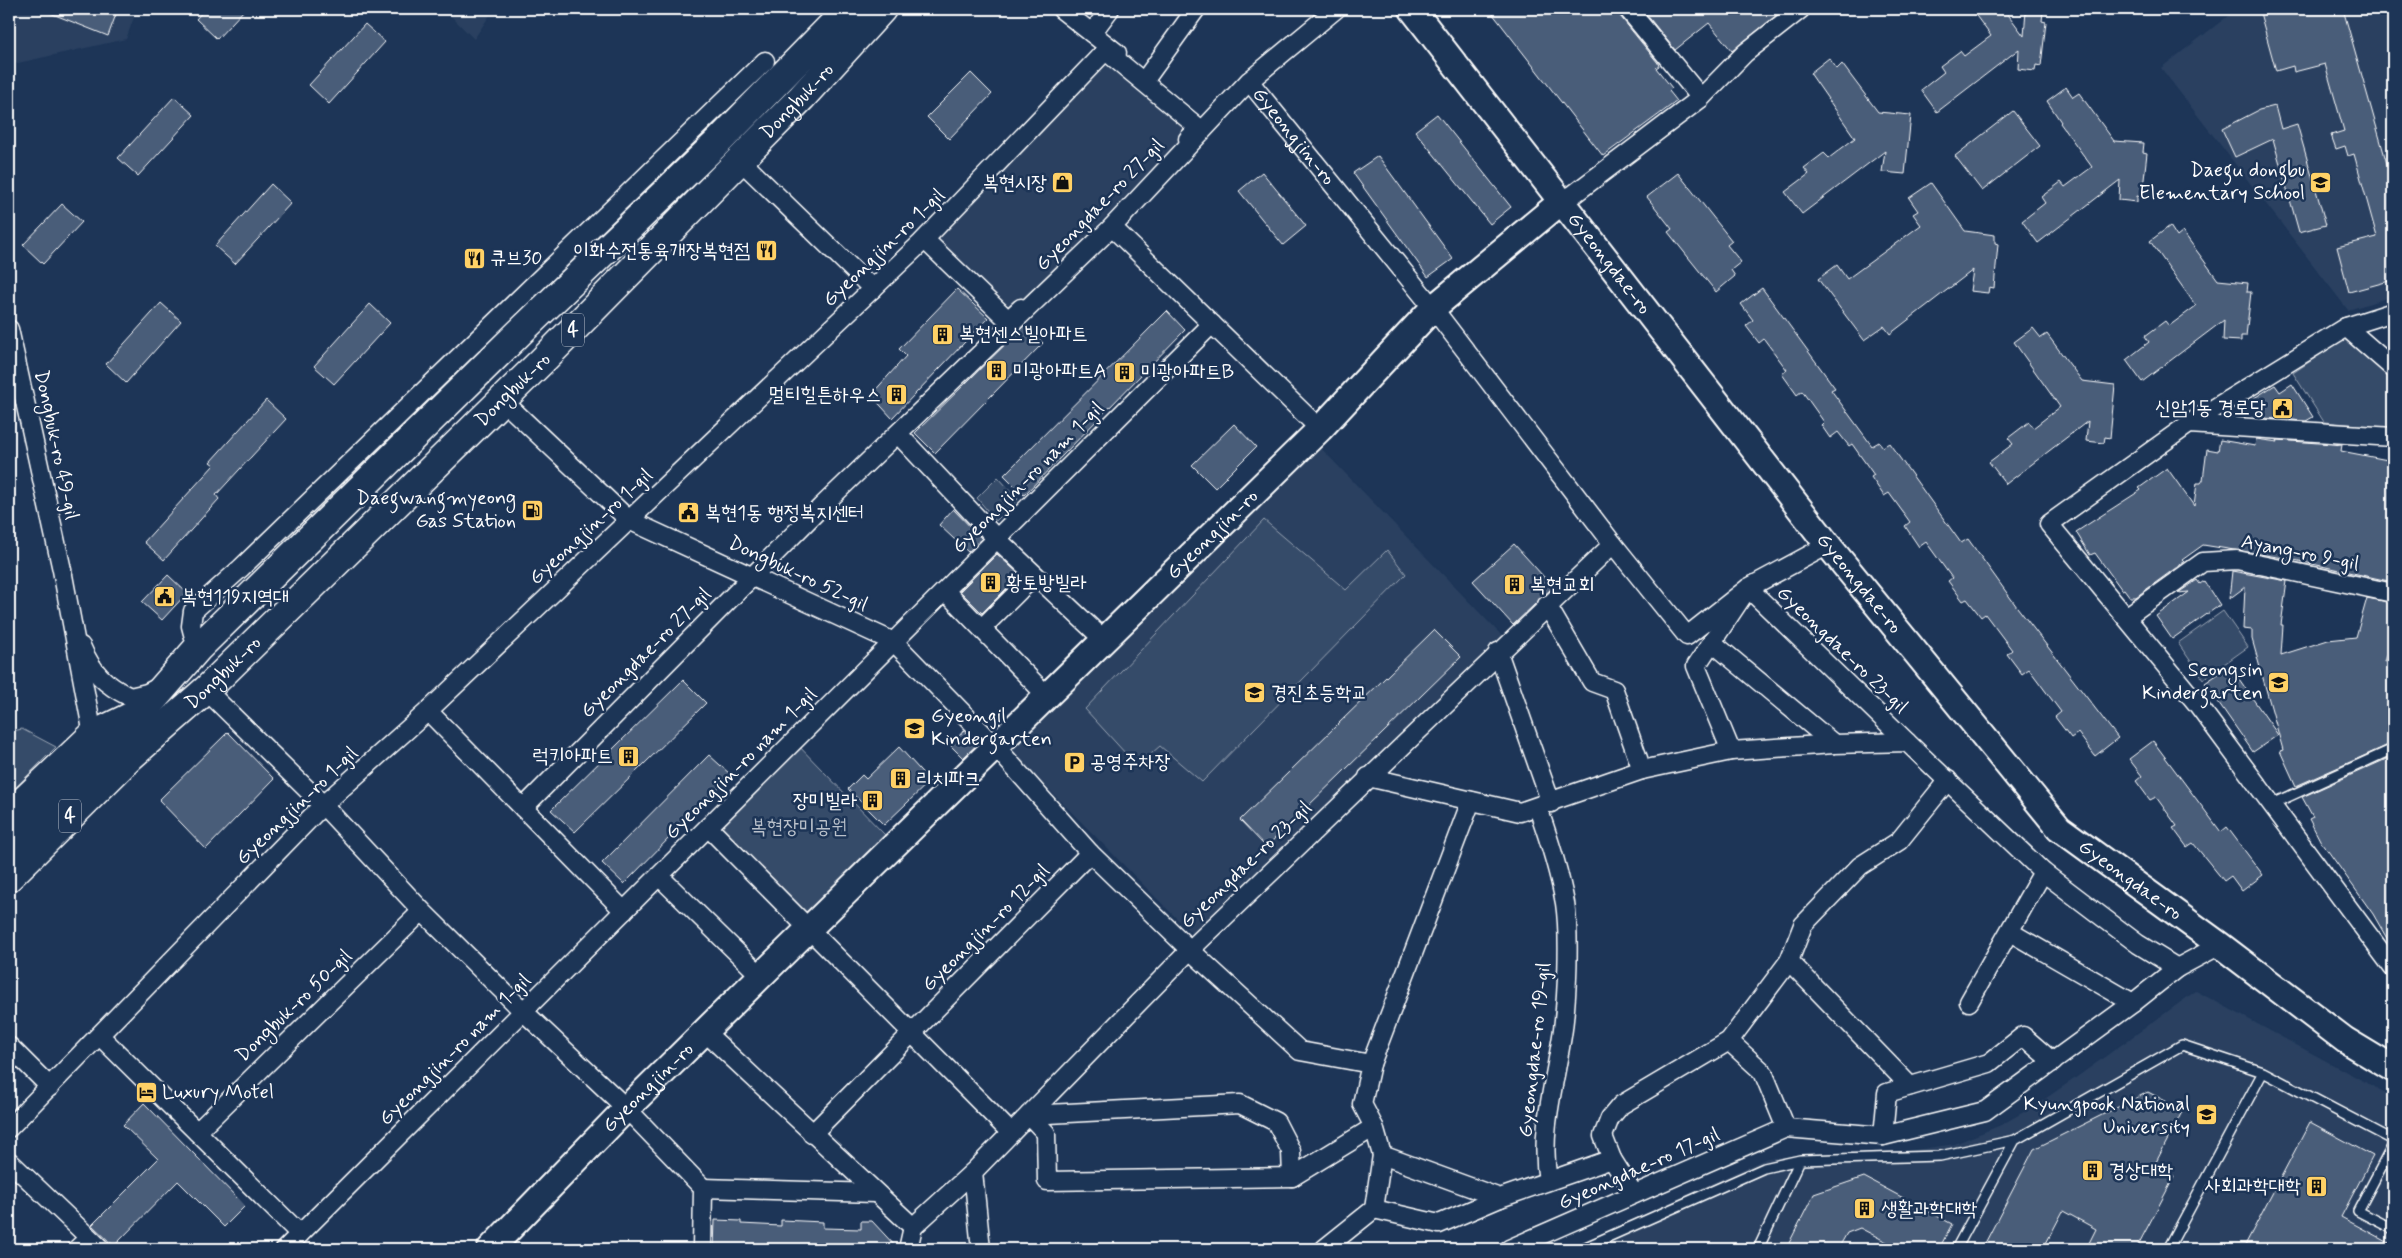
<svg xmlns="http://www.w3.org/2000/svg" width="2402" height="1258" viewBox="0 0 2402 1258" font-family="Mynerve,'Poor Story',sans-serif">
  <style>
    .built { fill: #2a4161 }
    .green { fill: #364b69; stroke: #9aa5b4 }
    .building { fill: #4a5d79; stroke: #fff }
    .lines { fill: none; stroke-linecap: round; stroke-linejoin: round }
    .lane-casing { stroke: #fff; stroke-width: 12 }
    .street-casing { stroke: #fff; stroke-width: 21 }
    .secondary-casing { stroke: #fff; stroke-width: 29 }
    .primary-casing { stroke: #fff; stroke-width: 31 }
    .lane { stroke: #1d3557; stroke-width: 9 }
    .street { stroke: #1d3557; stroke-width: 18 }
    .secondary { stroke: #1d3557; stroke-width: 25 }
    .primary { stroke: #1d3557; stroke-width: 28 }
    .labels { text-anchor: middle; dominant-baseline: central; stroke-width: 5; stroke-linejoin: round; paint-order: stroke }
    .shield { fill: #1d3557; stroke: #bbc2cd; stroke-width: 1 }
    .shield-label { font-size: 19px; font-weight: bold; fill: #fff }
    .street-label { font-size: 20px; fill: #fff; stroke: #1d3557 }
    .poi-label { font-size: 20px; fill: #fff; stroke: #1d3557; text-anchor: start }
    .park-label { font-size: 20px; fill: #b9c0ca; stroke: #1d3557 }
  </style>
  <rect width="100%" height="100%" fill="#1d3557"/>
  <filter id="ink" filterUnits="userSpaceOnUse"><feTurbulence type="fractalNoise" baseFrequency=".02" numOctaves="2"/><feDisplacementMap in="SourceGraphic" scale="10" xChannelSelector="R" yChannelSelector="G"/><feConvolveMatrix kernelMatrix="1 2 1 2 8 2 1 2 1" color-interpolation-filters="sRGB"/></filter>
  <g filter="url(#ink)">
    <path class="built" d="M9 9H137L126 39 9 65Z
      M444 9H494L474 39Z
      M2237 9H2393V296L2348 310 2161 68Z
      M1110 52 1198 123 1008 316 930 242Z
      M1316 443 1503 637 1197 939 1008 748Z
      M2196 991 2393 1097V1249H1568L1767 1158 1915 1150 1955 1144 2001 1125 2036 1105 2077 1077Z"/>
    <path class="green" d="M2346 337 2393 380V428L2324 422 2293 373Z
      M998 477 1018 499 996 521 977 498Z
      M1264 520 1346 590 1387 550 1406 574 1202 782 1160 746 1137 766 1085 709Z
      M2223 611 2248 647 2203 679 2178 643Z
      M22 729 56 747 9 794V732Z
      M793 740 885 835 806 914 713 819Z"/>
    <path class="building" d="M40 9H118L108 36Z
      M205 9H245L217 39 196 19Z
      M1489 9H1618L1620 16 1658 63 1659 66 1656 68 1672 88 1669 91 1677 101 1603 156Z
      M1642 9H1784L1732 51 1709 23 1675 50Z
      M1971 9H2004L2024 36 2026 11 2043 12 2042 21 2046 22 2041 66 2036 65 2035 71 2018 69 2019 49 1937 112 1921 90 1944 72 1940 66 1960 51 1964 56 1991 36Z
      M2259 9H2343L2393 185V280L2349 292 2337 247 2377 237 2354 154 2348 156 2345 146 2336 149 2331 135 2344 131 2325 64 2294 72 2293 66 2276 71Z
      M365 24 385 42 329 104 309 85Z
      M1829 58 1837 69 1842 64 1878 112 1911 115 1905 174 1882 172 1885 151 1802 214 1785 192 1809 174 1804 168 1824 153 1829 158 1855 138 1810 73Z
      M971 73 992 94 949 139 927 117Z
      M2066 87 2073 97 2079 93 2114 141 2144 143 2143 152 2147 153 2142 197 2137 196V202L2119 200 2120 180 2038 243 2022 221 2045 203 2041 197 2061 182 2065 187 2092 167 2060 123 2061 122 2047 101Z
      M174 97 194 115 138 176 118 158Z
      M2275 106 2281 129 2297 124 2326 225 2299 232 2273 139 2235 157 2222 129 2259 110Z
      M2013 111 2040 146 1982 191 1955 156Z
      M1437 114 1511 207 1490 224 1415 131Z
      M1378 156 1453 259 1428 277 1353 173Z
      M1262 172 1306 226 1283 245 1239 191Z
      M1678 173 1732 241 1727 245 1741 262 1731 270 1735 276 1716 292 1668 232 1672 229 1647 197Z
      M1931 183 1965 231 1995 235V243L1998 244 1994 288 1989 287 1988 293 1970 291 1973 270 1890 334 1884 326 1864 340 1818 279 1837 265 1847 279 1921 225 1913 214 1918 211 1909 198Z
      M271 184 291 203 235 264 215 246Z
      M62 204 82 222 43 264 23 245Z
      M2170 226 2177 237 2183 232 2218 280 2248 283 2247 292H2251L2246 336H2241V341L2223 340 2224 320 2142 382 2126 360 2149 342 2145 336 2165 321 2169 326 2196 306 2150 241Z
      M1762 288 1835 388 1831 390 1872 446 1879 442 1883 447 1889 443 1961 543 1968 539 2017 607 2118 738 2095 756 2078 733 2071 738 2055 717 2061 712 2029 669 2022 674 2007 654 2012 650 1985 614 1981 617 1967 599 1963 601 1948 581 1952 578 1926 542 1919 547 1905 526 1910 522 1889 493 1884 496 1871 477 1874 475 1852 444 1849 446 1838 432 1830 438 1821 425 1824 422 1802 391 1797 395 1782 374 1787 370 1764 339 1759 343 1746 326 1753 320 1741 304Z
      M957 289 988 318 892 418 871 395 906 356 899 349Z
      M161 303 181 321 126 383 106 364Z
      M370 304 390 323 334 384 314 366Z
      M1167 311 1185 330 1024 495 1004 475Z
      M1025 325 1043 343 935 453 915 433Z
      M2033 328 2041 338 2047 334 2082 381 2115 385 2110 438 2105 437 2104 443 2086 441 2088 421 2006 484 1989 462 2013 444 2008 438 2029 422 2033 428 2060 407 2014 342Z
      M2292 384 2313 417 2306 421 2263 418 2251 400 2275 385 2280 392Z
      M266 400 286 419 216 495 219 499 164 560 144 542 214 465 210 462Z
      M1234 424 1256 447 1215 488 1192 465Z
      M2256 439 2278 442 2277 440 2332 444 2342 445 2341 451 2393 461V582L2290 559 2203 545 2182 560 2184 562 2136 597H2130L2124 589 2122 590 2095 553 2090 555 2076 532 2141 490 2139 488 2167 468 2194 506 2197 483H2201L2203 480 2207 449 2218 451 2220 440 2255 446Z
      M953 509 982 539 968 552 939 525Z
      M1514 544 1553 587 1513 625 1473 581Z
      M997 554 1020 575 982 613 960 591Z
      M2232 571 2287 581 2281 625H2283L2281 655 2328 640 2356 637 2367 598 2393 603V634L2385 662 2393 659V743L2296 786 2280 751 2283 750 2252 639V630L2243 629 2245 587 2229 599Z
      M168 575 187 593 162 620 142 602Z
      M2197 580 2200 584 2204 581 2220 605 2172 639 2156 616 2189 592 2178 593Z
      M1434 630 1461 657 1266 847 1240 820Z
      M2230 666 2278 735 2253 752 2205 683Z
      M683 680 706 703 575 832 551 810Z
      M964 730 978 744 963 758 951 746Z
      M228 732 274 779 206 849 159 800Z
      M2153 741 2221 832 2227 827 2263 875 2242 891 2231 876 2224 881 2193 843 2187 847 2173 828 2177 826 2156 797 2150 800 2136 781 2142 776 2129 759Z
      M899 747 930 781 884 825 848 789 862 775 866 779Z
      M709 755 731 775 624 884 602 863Z
      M2393 756V949L2373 914 2323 844H2322L2309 819 2313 817 2302 797Z
      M2148 1092 2183 1110 2154 1166 2174 1177 2136 1249H2086L2096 1229 2063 1211 2043 1249H1982L2034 1149Z
      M144 1103 245 1206 224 1227 178 1181 114 1246 92 1225 158 1159 123 1125Z
      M2310 1122 2373 1156 2341 1217 2393 1245V1249H2243Z
      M1864 1177 1952 1224 1939 1249H1900L1860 1228 1847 1233 1838 1249H1786L1814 1194Z
      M715 1220 741 1221V1224L781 1226V1220L823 1222V1228L861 1229V1221H872L898 1249H714Z"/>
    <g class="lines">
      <defs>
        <path id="lane" d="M2270 805 2393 749
          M2393 1145 2358 1211 2393 1229
          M1581 1249 1764 1168 1800 1160 1940 1156 2015 1140 2182 1045 2263 1072 2393 1140
          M1758 1249 1800 1160
          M1956 1249 2015 1140
          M2168 1249 2263 1072"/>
        <g id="street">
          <path d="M1061 9 1117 53"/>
          <path d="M1628 9 1701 98"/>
          <path d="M1092 33 1110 9"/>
          <path d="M1107 52 1199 128 1188 139"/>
          <path d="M1147 77 1196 9"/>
          <path id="s1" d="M1249 81 1433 308 1613 544"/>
          <path d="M740 160 873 289"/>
          <path d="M1562 201 1574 194 1701 98 1745 53 1801 9"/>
          <path d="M1112 227 1320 429"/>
          <path d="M925 240 1008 320 1021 308"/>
          <path d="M2393 312 2346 327 2189 424 2049 524 2198 705 2393 968"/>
          <path d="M2346 327 2393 368"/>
          <path d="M9 329 62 570 93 735"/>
          <path d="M502 400 629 520 894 642 995 746 1090 853 1190 950 1300 1051 1371 1064 1362 1104 1374 1127 1382 1155 1374 1209 1324 1249"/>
          <path d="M2189 424 2393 437"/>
          <path d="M898 434 997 539 1104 640"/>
          <path d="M945 591 1047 696"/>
          <path d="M1547 605 1592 682 1614 690 1642 770"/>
          <path d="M2126 617 2203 562 2237 560 2393 593"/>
          <path d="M982 628 1035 575"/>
          <path d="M1713 643 1834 744"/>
          <path d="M81 646C92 672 105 685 130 697L147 693 161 686"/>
          <path d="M197 649 191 626 193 611 241 568 765 61"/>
          <path d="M1498 652 1551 803"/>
          <path d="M206 690 323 805 422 911 524 1012 627 1109 703 1188 702 1249"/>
          <path d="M428 711 624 911"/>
          <path d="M1731 751 1696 666 1748 588 1907 742"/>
          <path d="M1368 777 1520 812 1642 770 1731 751 1834 744 1907 742 2043 872 2138 944 2177 968 2220 945"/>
          <path d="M523 808 821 507 1112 227 1249 81 1336 9"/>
          <path d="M1538 808C1549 839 1559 871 1565 903 1570 937 1567 995 1563 1029 1556 1080 1539 1130 1548 1181"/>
          <path d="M708 827 1011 1133"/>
          <path d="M659 876 761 976"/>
          <path d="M2010 932 2133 1003"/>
          <path d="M1789 961 1910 1086"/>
          <path d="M1969 1002 2043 872"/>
          <path d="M705 1032 913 1227 973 1172 1190 950 1613 544 1687 636 1748 588 1828 545"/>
          <path d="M100 1036 300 1234"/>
          <path d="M1729 1041 1763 1072 1786 1128"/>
          <path d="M9 1046 50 1087"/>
          <path d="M1371 1064 1471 801"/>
          <path d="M1240 1104 1276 1122 1291 1151 1292 1177 1047 1181 1046 1133 1029 1115Z"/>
          <path d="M9 1128 323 805 428 711 921 243 1109 47"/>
          <path d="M197 1132 422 911"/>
          <path d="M812 1134 1090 853"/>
          <path d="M1883 1136 1887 1093 1989 1063 2023 1036 2053 1062"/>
          <path d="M1382 1155 1500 1198 1612 1159 1603 1136 1610 1118 1621 1105 1729 1041 1789 961 1803 925 1860 866 1899 841 1948 780"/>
          <path d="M1612 1159 1634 1194"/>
          <path d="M9 1161 101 1249"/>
          <path d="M973 1172 981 1249"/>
          <path d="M1292 1177 1374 1127"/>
          <path d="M703 1188 875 1193"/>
          <path d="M1374 1209 1439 1224 1500 1198"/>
          <path d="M77 1249 89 1238"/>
          <path d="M285 1249 1212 324"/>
          <path d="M908 1249 913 1227"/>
          <path d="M1509 1249 1786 1128 1883 1136 1985 1111 2133 1003 2177 968"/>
        </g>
        <g id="secondary">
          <path id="s2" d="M1412 9 1828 545 2059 828 2220 945 2345 1040 2393 1069"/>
          <path id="s3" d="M490 1249 618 1117 777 960 1320 429 1433 308 1562 201"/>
        </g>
        <g id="primary">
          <path d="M9 815 93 735 132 716"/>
          <path d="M9 848 117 741 197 649 520 332 721 139 848 9"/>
          <path id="s4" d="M9 877 131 756 206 690 542 361 802 97 882 9"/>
        </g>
      </defs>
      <use href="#lane" class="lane-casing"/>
      <use href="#street" class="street-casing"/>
      <use href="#secondary" class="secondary-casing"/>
      <use href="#primary" class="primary-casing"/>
      <use href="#lane" class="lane"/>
      <use href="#street" class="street"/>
      <use href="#secondary" class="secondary"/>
      <use href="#primary" class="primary"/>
    </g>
  </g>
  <defs>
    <symbol id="school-square" viewBox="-11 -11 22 22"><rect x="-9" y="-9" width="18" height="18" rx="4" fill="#ffd166" stroke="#1d3557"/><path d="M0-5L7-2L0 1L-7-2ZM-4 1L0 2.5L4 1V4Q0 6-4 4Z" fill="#111"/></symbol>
    <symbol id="shop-square" viewBox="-11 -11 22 22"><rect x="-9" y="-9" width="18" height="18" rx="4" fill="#ffd166" stroke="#1d3557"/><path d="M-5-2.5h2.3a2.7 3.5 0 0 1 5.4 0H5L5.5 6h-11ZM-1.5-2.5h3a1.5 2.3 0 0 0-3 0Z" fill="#111"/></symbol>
    <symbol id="restaurant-square" viewBox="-11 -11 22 22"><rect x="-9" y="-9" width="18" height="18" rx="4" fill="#ffd166" stroke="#1d3557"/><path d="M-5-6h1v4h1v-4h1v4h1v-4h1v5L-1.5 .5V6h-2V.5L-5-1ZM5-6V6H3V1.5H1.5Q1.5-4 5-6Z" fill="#111"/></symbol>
    <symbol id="building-square" viewBox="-11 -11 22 22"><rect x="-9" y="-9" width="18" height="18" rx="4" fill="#ffd166" stroke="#1d3557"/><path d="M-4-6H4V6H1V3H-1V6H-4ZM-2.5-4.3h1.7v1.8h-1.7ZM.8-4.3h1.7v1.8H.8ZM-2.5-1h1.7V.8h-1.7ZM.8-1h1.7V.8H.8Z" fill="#111"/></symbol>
    <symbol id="civic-square" viewBox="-11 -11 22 22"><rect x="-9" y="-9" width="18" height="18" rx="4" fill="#ffd166" stroke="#1d3557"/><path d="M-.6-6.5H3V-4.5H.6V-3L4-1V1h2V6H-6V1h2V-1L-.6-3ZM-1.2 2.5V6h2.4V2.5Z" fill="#111"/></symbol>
    <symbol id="fuel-square" viewBox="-11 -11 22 22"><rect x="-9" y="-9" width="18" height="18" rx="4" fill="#ffd166" stroke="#1d3557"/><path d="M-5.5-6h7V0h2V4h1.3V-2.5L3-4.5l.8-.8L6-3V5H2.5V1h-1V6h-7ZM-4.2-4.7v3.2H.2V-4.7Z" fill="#111"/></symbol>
    <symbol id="parking-square" viewBox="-11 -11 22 22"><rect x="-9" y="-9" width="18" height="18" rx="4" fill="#ffd166" stroke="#1d3557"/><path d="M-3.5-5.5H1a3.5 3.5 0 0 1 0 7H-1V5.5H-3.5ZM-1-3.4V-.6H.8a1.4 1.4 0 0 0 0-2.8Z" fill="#111"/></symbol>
    <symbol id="hotel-square" viewBox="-11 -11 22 22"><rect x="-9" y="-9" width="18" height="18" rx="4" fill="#ffd166" stroke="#1d3557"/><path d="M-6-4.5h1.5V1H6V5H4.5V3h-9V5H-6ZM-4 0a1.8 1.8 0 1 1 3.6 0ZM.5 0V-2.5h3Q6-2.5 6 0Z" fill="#111"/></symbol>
    <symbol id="university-square" viewBox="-11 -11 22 22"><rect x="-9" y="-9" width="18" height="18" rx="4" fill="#ffd166" stroke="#1d3557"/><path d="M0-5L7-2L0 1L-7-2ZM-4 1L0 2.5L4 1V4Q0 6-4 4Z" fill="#111"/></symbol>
  </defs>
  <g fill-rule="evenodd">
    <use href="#school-square" x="2308" y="170" width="25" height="25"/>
    <use href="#shop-square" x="1050" y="170" width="25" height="25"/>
    <use href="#restaurant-square" x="754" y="238" width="25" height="25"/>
    <use href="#restaurant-square" x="462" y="246" width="25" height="25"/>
    <use href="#building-square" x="930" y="322" width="25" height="25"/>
    <use href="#building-square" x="984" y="358" width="25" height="25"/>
    <use href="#building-square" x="1112" y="360" width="25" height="25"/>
    <use href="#building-square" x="884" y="382" width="25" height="25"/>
    <use href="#civic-square" x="2270" y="396" width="25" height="25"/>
    <use href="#fuel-square" x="520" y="498" width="25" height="25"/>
    <use href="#civic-square" x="676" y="500" width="25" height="25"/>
    <use href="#building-square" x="978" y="570" width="25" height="25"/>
    <use href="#building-square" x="1502" y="572" width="25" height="25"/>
    <use href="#civic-square" x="152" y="584" width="25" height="25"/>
    <use href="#school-square" x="2266" y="670" width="25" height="25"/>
    <use href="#school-square" x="1242" y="680" width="25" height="25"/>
    <use href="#school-square" x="902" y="716" width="25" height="25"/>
    <use href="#building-square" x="616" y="744" width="25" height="25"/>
    <use href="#parking-square" x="1062" y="750" width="25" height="25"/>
    <use href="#building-square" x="888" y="766" width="25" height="25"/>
    <use href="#building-square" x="860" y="788" width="25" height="25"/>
    <use href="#hotel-square" x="134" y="1080" width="25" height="25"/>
    <use href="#university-square" x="2194" y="1102" width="25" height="25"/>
    <use href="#building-square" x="2080" y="1158" width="25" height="25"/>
    <use href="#building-square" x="2304" y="1174" width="25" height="25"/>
    <use href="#building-square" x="1852" y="1196" width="25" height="25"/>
  </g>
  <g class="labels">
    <g class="shield">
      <rect x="562" y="313.5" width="22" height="33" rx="4"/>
      <rect x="59" y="799.5" width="22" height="33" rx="4"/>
    </g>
    <g class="shield-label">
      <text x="573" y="330">4</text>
      <text x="70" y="816">4</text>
    </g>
    <g class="street-label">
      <text stroke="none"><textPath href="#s4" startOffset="1106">Dongbuk-ro</textPath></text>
      <text stroke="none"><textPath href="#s1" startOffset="71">Gyeongjin-ro</textPath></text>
      <text transform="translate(1100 205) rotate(-46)">Gyeongdae-ro 27-gil</text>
      <text transform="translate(884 248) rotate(-44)">Gyeongjin-ro 1-gil</text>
      <text stroke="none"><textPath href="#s2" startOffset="322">Gyeongdae-ro</textPath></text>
      <text stroke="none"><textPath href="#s4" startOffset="701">Dongbuk-ro</textPath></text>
      <text transform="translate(56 445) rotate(78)">Dongbuk-ro 49-gil</text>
      <text transform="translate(1028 478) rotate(-45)">Gyeongjin-ro nam 1-gil</text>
      <text transform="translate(591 527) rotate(-43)">Gyeongjin-ro 1-gil</text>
      <text stroke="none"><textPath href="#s3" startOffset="1016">Gyeongjin-ro</textPath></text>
      <text transform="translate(2300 553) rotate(11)">Ayang-ro 9-gil</text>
      <text transform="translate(798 574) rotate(25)">Dongbuk-ro 52-gil</text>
      <text stroke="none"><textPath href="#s2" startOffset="728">Gyeongdae-ro</textPath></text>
      <text transform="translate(1842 650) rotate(44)">Gyeongdae-ro 23-gil</text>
      <text transform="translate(646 653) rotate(-45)">Gyeongdae-ro 27-gil</text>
      <text stroke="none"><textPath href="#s4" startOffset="296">Dongbuk-ro</textPath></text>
      <text transform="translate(741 764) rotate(-45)">Gyeongjin-ro nam 1-gil</text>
      <text transform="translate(297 806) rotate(-44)">Gyeongjin-ro 1-gil</text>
      <text transform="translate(1246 865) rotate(-44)">Gyeongdae-ro 23-gil</text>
      <text stroke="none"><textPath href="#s2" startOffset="1132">Gyeongdae-ro</textPath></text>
      <text transform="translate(986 928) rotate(-45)">Gyeongjin-ro 12-gil</text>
      <text transform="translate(294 1006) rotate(-44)">Dongbuk-ro 50-gil</text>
      <text transform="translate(455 1050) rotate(-45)">Gyeongjin-ro nam 1-gil</text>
      <text transform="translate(1535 1050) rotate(-84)">Gyeongdae-ro 19-gil</text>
      <text stroke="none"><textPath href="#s3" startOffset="226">Gyeongjin-ro</textPath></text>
      <text transform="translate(1639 1169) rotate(-24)">Gyeongdae-ro 17-gil</text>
    </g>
    <g class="poi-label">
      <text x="2305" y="170" text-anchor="end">Daegu dongbu<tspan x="2305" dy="23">Elementary School</tspan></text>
      <text x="1047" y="183" text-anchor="end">복현시장</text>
      <text x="750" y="251" text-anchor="end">이화수전통육개장복현점</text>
      <text x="490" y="258">큐브30</text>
      <text x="959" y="334">복현센스빌아파트</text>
      <text x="1013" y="371">미광아파트A</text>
      <text x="1141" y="372">미광아파트B</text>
      <text x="881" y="395" text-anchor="end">멀티힐튼하우스</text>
      <text x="2266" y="408" text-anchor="end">신암1동 경로당</text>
      <text x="516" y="498" text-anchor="end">Daegwangmyeong<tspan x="516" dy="23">Gas Station</tspan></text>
      <text x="705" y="513">복현1동 행정복지센터</text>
      <text x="1006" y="583">황토방빌라</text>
      <text x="1530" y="585">복현교회</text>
      <text x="181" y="597">복현119지역대</text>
      <text x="2263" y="670" text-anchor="end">Seongsin<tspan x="2263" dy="23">Kindergarten</tspan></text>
      <text x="1271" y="693">경진초등학교</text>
      <text x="931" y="716">Gyeongil<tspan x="931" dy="23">Kindergarten</tspan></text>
      <text x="613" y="756" text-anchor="end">럭키아파트</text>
      <text x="1090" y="762">공영주차장</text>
      <text x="916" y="779">리치파크</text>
      <text x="857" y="801" text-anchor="end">장미빌라</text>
      <text x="162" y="1092">Luxury Motel</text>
      <text x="2190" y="1104" text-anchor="end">Kyungpook National<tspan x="2190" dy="23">University</tspan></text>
      <text x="2109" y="1171">경상대학</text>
      <text x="2301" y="1186" text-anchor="end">사회과학대학</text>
      <text x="1881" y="1209">생활과학대학</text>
    </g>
    <g class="park-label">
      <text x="799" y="827">복현장미공원</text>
    </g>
  </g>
  <rect width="2402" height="1258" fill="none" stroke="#1d3557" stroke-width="30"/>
  <rect x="15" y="15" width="2372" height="1228" fill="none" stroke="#fff" stroke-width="2" filter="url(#ink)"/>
</svg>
